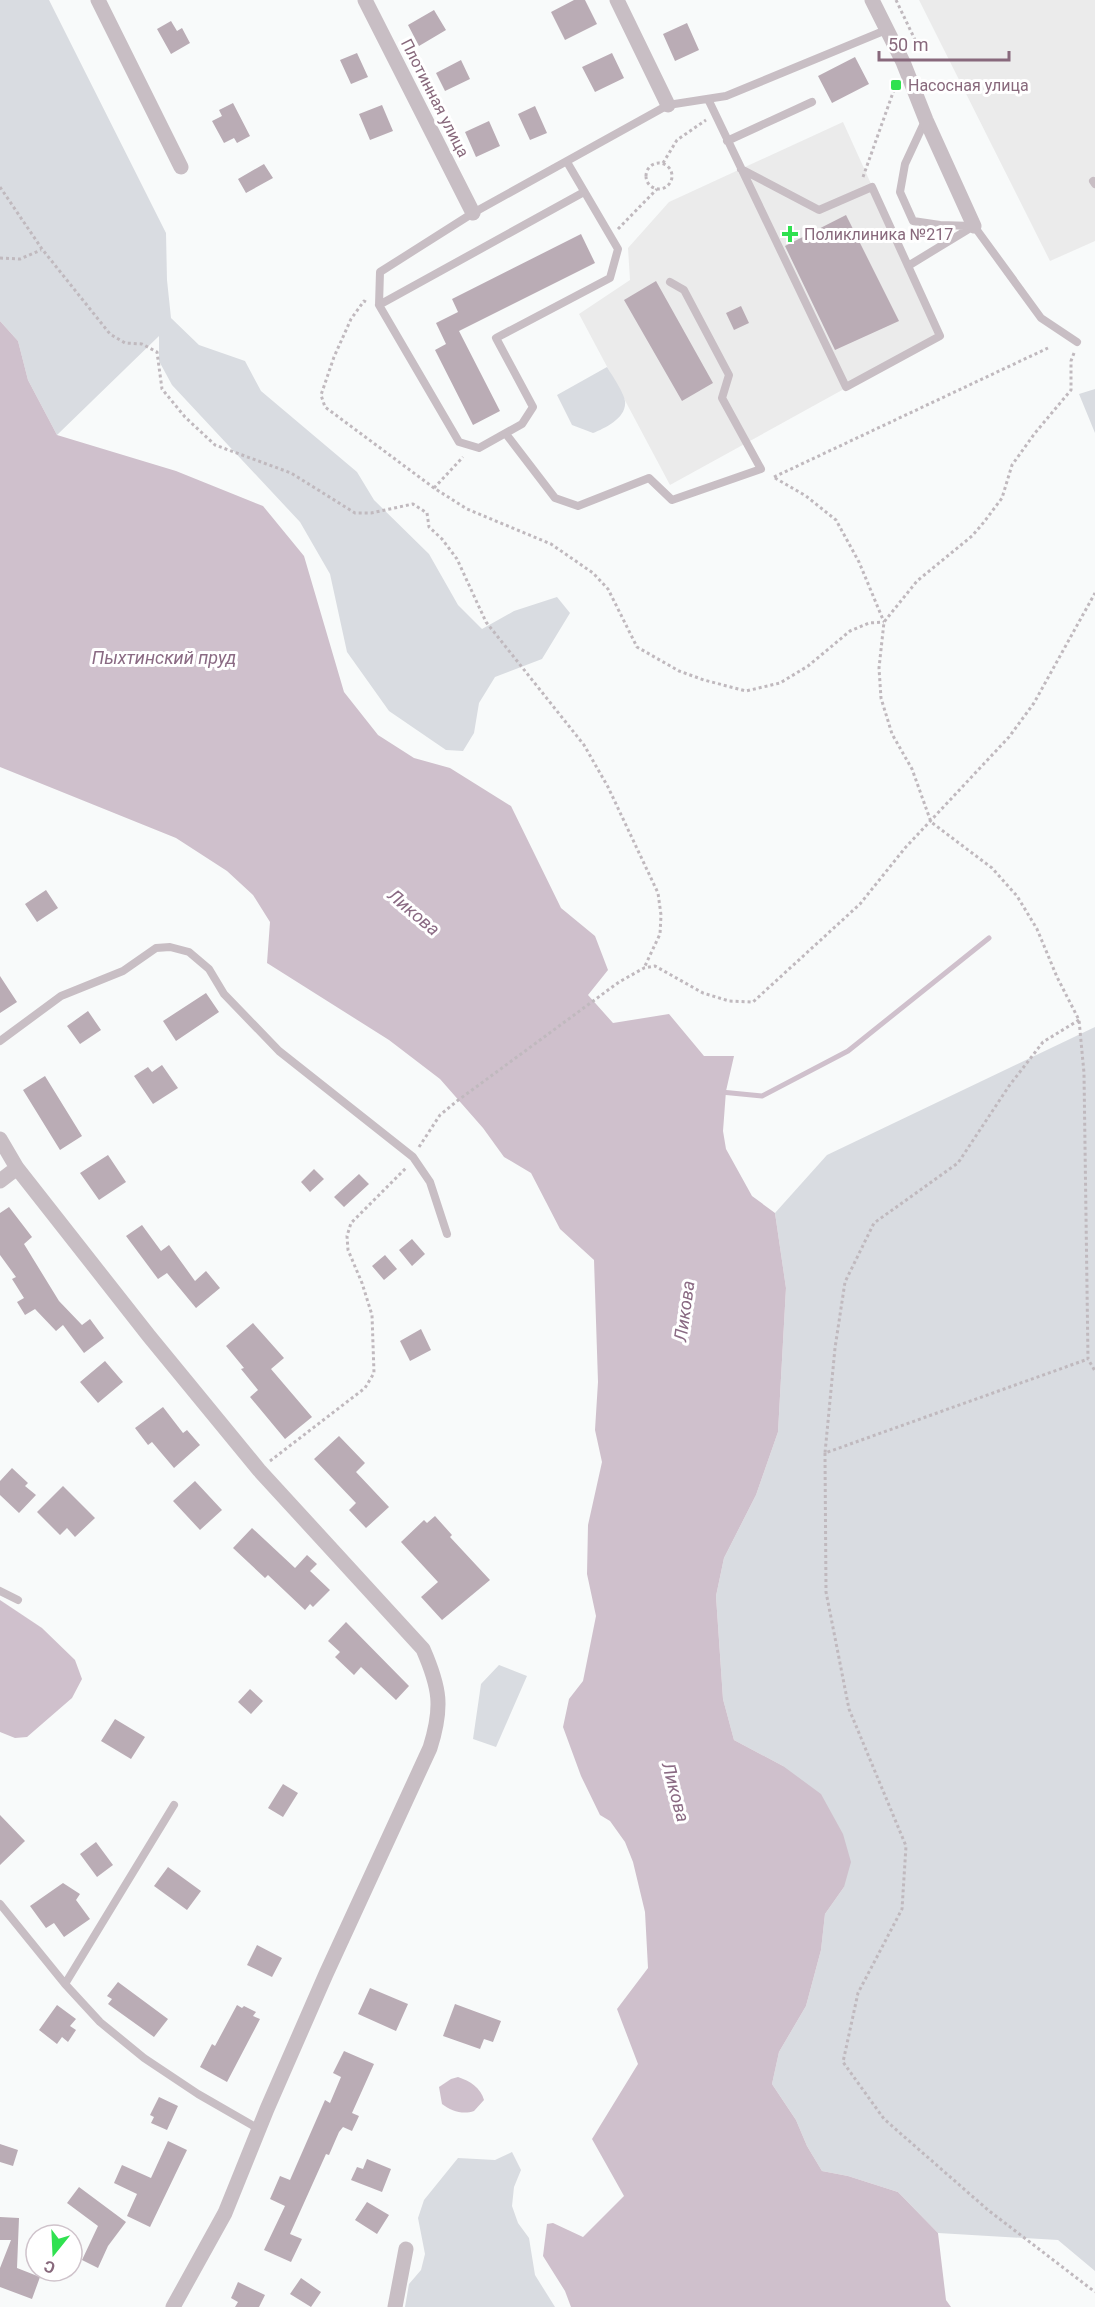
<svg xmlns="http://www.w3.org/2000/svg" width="1095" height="2307" viewBox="0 0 1095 2307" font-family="Roboto,sans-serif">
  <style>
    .built { fill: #ebebeb }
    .green { fill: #d9dce1 }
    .water { fill: #cfc0cc }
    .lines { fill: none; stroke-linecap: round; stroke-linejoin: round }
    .stream { stroke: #cfc0cc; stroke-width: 5 }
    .building { fill: #baacb5 }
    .path { stroke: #c0b9be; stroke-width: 3; stroke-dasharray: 3 3; stroke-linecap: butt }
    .lane { stroke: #c8bec4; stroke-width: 8 }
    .street { stroke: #c8bec4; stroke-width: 15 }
    .poi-dot { fill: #30e150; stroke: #fff; stroke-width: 2 }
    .labels { text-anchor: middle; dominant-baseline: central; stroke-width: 6; stroke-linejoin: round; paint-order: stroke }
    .poi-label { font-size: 16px; fill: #88697c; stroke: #fff; text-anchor: start }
    .street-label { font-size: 16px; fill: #88697c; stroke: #fff }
    .water-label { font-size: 18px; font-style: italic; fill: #8a6a83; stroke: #fff }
  </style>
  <rect width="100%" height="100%" fill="#f8fafa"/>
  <path class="built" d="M919 0H1095V241L1050 261Z
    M843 122 940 336 670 485 579 314 630 280 628 248 669 202Z"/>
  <path class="green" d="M0 0H49L166 233 167 280 171 318 199 345 245 361 261 391 357 472 374 500 429 554 458 605 482 629 514 611 557 597 570 613 542 659 495 677 479 703 474 733 463 751 446 750 389 711 347 652 330 574 300 522 172 385 159 361V336L57 435 28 380 18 341 0 321Z
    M607 367C612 375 624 393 625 401 627 418 605 428 593 433L572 425 557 395Z
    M1095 389V433L1079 394Z
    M1095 1027V2271L1058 2240 938 2233 898 2192 848 2176 822 2171 807 2146 796 2120 772 2084 779 2052 806 2006 821 1950 825 1914 844 1887 783 1766 734 1740 723 1699 716 1596 724 1558 756 1495 778 1432 786 1288 775 1213 827 1155Z
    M499 1665 527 1676 496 1747 473 1739 481 1684Z
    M512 2152 521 2170 514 2187 512 2206 518 2223 529 2238 535 2275 555 2307H405L409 2284 421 2270 425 2254 418 2218 424 2200 458 2158 495 2160Z"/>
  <path class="water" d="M0 321 18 341 28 380 57 435 176 471 263 506 304 556 344 692 378 735 414 758 450 768 511 806 561 908 595 936 608 970 588 995 613 1023 669 1014 704 1056H734L726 1091 723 1131 726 1149 752 1196 775 1213 786 1288 778 1432 756 1495 724 1558 716 1596 723 1699 734 1740 783 1766 821 1794 843 1834 851 1862 844 1887 825 1914 821 1950 806 2006 779 2052 772 2084 796 2120 807 2146 822 2171 848 2176 898 2192 938 2233 946 2300 951 2307H571L565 2291 543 2256 547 2224 553 2223 583 2237 624 2196 592 2139 638 2064 617 2009 648 1968 645 1912 633 1862 625 1842 610 1821 600 1815 581 1776 563 1727 569 1699 583 1681 596 1616 587 1574 588 1525 602 1462 595 1430 598 1382 594 1260 560 1229 531 1173 504 1157 483 1128 440 1079 389 1040 267 963 270 922 253 895 227 871 176 838 0 767Z
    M0 1600 42 1628 75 1660 82 1679 72 1698 27 1737 15 1738 0 1732Z
    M458 2077C470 2081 481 2088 484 2100L474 2111C463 2115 451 2111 442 2104L439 2087 451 2079Z"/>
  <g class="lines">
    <path class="stream" d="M721 1092 762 1096 848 1051 989 938"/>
  </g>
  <path class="building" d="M574 0H585L597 24 565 40 551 12Z
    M434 10 446 30 419 46 408 25Z
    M171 21 177 31 182 28 190 43 171 54 157 29Z
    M687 23 699 50 675 61 663 34Z
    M357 53 368 77 351 84 340 60Z
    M612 53 624 78 595 92 582 67Z
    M855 57 869 84 832 103 818 76Z
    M461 60 470 79 445 91 436 73Z
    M233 103 250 136 237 143 234 138 224 143 212 121 222 116 219 110Z
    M382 105 393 131 370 140 359 114Z
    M535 106 547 133 530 140 518 114Z
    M489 121 500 146 476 157 465 132Z
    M264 164 273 178 246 193 238 179Z
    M846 215 899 321 835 350 785 246Z
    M581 234 595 263 459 331 500 411 473 425 435 350 446 344 436 323 458 312 452 299Z
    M656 281 713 383 682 401 624 300Z
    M741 306 749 323 734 330 726 313Z
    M46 890 58 908 37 922 25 904Z
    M0 976 17 1002 0 1013Z
    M206 993 219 1012 176 1041 163 1021Z
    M88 1011 101 1030 80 1044 67 1026Z
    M162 1065 178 1088 153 1104 134 1076 148 1067 152 1072Z
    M45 1076 82 1136 60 1150 23 1090Z
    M108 1155 126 1182 99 1200 80 1173Z
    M314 1169 324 1179 310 1192 301 1182Z
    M359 1174 369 1184 344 1207 334 1197Z
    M9 1207 32 1237 24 1244 59 1301 82 1325 90 1319 104 1338 84 1353 63 1325 56 1331 35 1309 25 1315 17 1302 24 1298 12 1279 16 1277 0 1255V1213Z
    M142 1225 161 1251 169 1245 195 1281 206 1271 220 1288 196 1308 167 1273 158 1279 126 1236Z
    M412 1239 425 1254 412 1266 399 1250Z
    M385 1255 397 1269 384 1280 372 1266Z
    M253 1323 284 1358 271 1369 312 1417 285 1439 250 1397 258 1390 241 1369 244 1368 226 1346Z
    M421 1329 431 1350 410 1361 400 1341Z
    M105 1361 123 1382 98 1403 80 1382Z
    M163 1407 183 1433 187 1430 200 1445 174 1468 152 1442 148 1445 135 1428Z
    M339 1436 365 1463 356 1472 389 1507 366 1528 349 1510 356 1503 314 1459Z
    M12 1468 28 1483 25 1486 36 1495 19 1513 0 1495V1481Z
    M195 1481 222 1510 200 1530 173 1501Z
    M63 1486 95 1518 75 1537 67 1528 60 1535 37 1512Z
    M435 1516 452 1535 450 1537 490 1580 442 1620 421 1597 438 1582 401 1542 424 1520 427 1523Z
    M252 1528 295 1568 307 1555 317 1564 310 1571 330 1590 313 1607 310 1604 305 1610 268 1575 265 1578 233 1548Z
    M346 1622 409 1686 396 1700 361 1667 354 1675 335 1657 340 1652 328 1641Z
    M250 1689 263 1701 251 1714 238 1702Z
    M115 1719 145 1737 131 1759 101 1741Z
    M283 1784 298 1793 283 1817 268 1808Z
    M0 1815 25 1841 0 1865Z
    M96 1842 113 1865 97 1877 80 1854Z
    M168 1867 201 1891 187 1910 154 1886Z
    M63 1883 80 1894 76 1900 90 1919 64 1937 54 1923 46 1928 30 1906Z
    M257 1945 282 1958 272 1977 247 1965Z
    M118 1982 168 2019 154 2037 108 2004 112 1999 107 1996Z
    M370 1988 408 2004 396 2031 358 2014Z
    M455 2004 501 2021 493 2042 484 2039 480 2049 443 2036Z
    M57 2005 76 2019 70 2026 76 2030 68 2042 62 2037 57 2044 39 2030Z
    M237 2005 242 2008 244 2006 256 2012 253 2016 260 2019 227 2082 200 2067 212 2044 215 2046Z
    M344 2051 374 2064 352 2113 359 2116 352 2131 343 2127 339 2132 329 2155 326 2154 290 2234 302 2239 291 2262 264 2250 285 2206 270 2199 280 2176 290 2180 325 2100 330 2103 341 2077 333 2073Z
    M159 2097 178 2106 167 2130 151 2123 154 2117 150 2115Z
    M168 2141 187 2150 150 2227 127 2216 137 2194 114 2183 122 2165 151 2178Z
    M0 2144 18 2150 13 2166 0 2162Z
    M367 2159 391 2169 382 2192 351 2180 357 2167 363 2169Z
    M79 2187 126 2222 108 2246 98 2268 82 2260 98 2226 67 2203Z
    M367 2202 389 2215 377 2234 355 2220Z
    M0 2217 19 2218 17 2268 40 2277 32 2299 0 2287V2268L11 2240H0Z
    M301 2278 321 2292 311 2307 290 2294Z
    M238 2282 265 2295 259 2307H235L238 2302 231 2298Z"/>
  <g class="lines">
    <path class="path" d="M896 0 917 44
      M646 176a13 13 0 1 1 26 0a13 13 0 1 1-26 0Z
      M663 163 677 140 706 120
      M863 177 895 87
      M0 187 42 249 110 334 125 343 142 344 157 352 162 389 185 417 215 445 291 473 355 513H371L413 504 427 513 429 527 442 539 457 559 486 622 584 745 608 787 658 893 661 915 660 934 644 968
      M618 229 657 189
      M0 258 20 259 41 250
      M366 302 364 301 351 319 334 357 321 395 325 407 434 488 467 509 551 544 593 573 608 589 637 647 679 671 704 680 746 691 780 683 808 666 850 631 869 623 884 622
      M1074 353 1071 361V390L1035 433 1012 465 1002 498 984 522 972 536 917 581 884 622 879 668 881 698 892 734 912 769 931 822 992 868 1017 896 1037 929 1057 977 1079 1020 1084 1073 1088 1359 1095 1371
      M774 477 1048 348
      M775 478 806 496 836 520 859 562 884 622
      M434 488 463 457
      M1079 1020 1043 1042 1009 1086 958 1163 874 1223 845 1282 835 1348 825 1453 1088 1359
      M419 1147 440 1115 457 1101 619 982 644 968 655 966 703 993 729 1001 753 1002 860 904 905 848 1009 737 1034 703 1095 593
      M825 1453 826 1592 849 1709 906 1846 902 1909 858 1993 843 2062 884 2119 988 2210 1095 2292
      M270 1461 365 1388 374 1373 372 1315 362 1283 348 1250 347 1236 351 1223 406 1168"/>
    <path class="lane" d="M708 99 846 387 940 336 872 187 819 210 741 169
      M925 121 905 164 900 192 913 221 940 225 973 226
      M727 141 812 102
      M567 162 618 249 610 278 496 338 533 407 522 424 479 448 459 442 379 305 380 272 473 213 668 105 726 96 886 30
      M1093 181 1095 184
      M974 226 1041 318 1077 342
      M908 266 972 227
      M379 305 584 192
      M506 434 555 498 578 506 649 478 672 500 761 469 722 398 729 375 684 290 670 282
      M0 1041 61 996 123 971 156 948 170 947 189 952 209 969 224 994 279 1051 413 1157 430 1182 447 1234
      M0 1591 18 1600
      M0 1904 65 1984 100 2022 144 2058 198 2094 259 2129
      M65 1984 174 1805"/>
    <path class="street" d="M98 0 181 167
      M365 0 473 213
      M617 0 668 105
      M872 0 903 62 926 120 974 226
      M0 1139 17 1168 149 1336 259 1470 423 1649C440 1688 443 1707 430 1748L326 1974 267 2109 225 2213 173 2307
      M0 1181 17 1168
      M395 2307 406 2249"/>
  </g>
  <g class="poi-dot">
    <rect x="890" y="79" width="12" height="12" rx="3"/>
    <path d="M787 225h6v6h6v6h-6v6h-6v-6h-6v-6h6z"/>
  </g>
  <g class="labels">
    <g class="poi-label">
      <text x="908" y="85">Насосная улица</text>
      <text x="804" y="234">Поликлиника №217</text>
    </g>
    <g class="street-label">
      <text transform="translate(435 98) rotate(63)">Плотинная улица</text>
    </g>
    <g class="water-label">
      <text x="164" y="657">Пыхтинский пруд</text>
      <text transform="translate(414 912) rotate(40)">Ликова</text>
      <text transform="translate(684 1311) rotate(-82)">Ликова</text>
      <text transform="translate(676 1792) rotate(75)">Ликова</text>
    </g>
  </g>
  <g transform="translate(54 2253) rotate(198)"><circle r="28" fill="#ffffff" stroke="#cfc3cb" stroke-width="1.5"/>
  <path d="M0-4.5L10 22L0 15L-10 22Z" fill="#30e150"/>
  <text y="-9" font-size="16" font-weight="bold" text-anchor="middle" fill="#88697c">С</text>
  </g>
  <path d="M879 51v9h130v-9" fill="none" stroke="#88697c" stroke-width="3"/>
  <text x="888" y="51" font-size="18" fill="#88697c" stroke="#ffffff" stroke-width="4.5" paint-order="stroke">50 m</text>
</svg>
